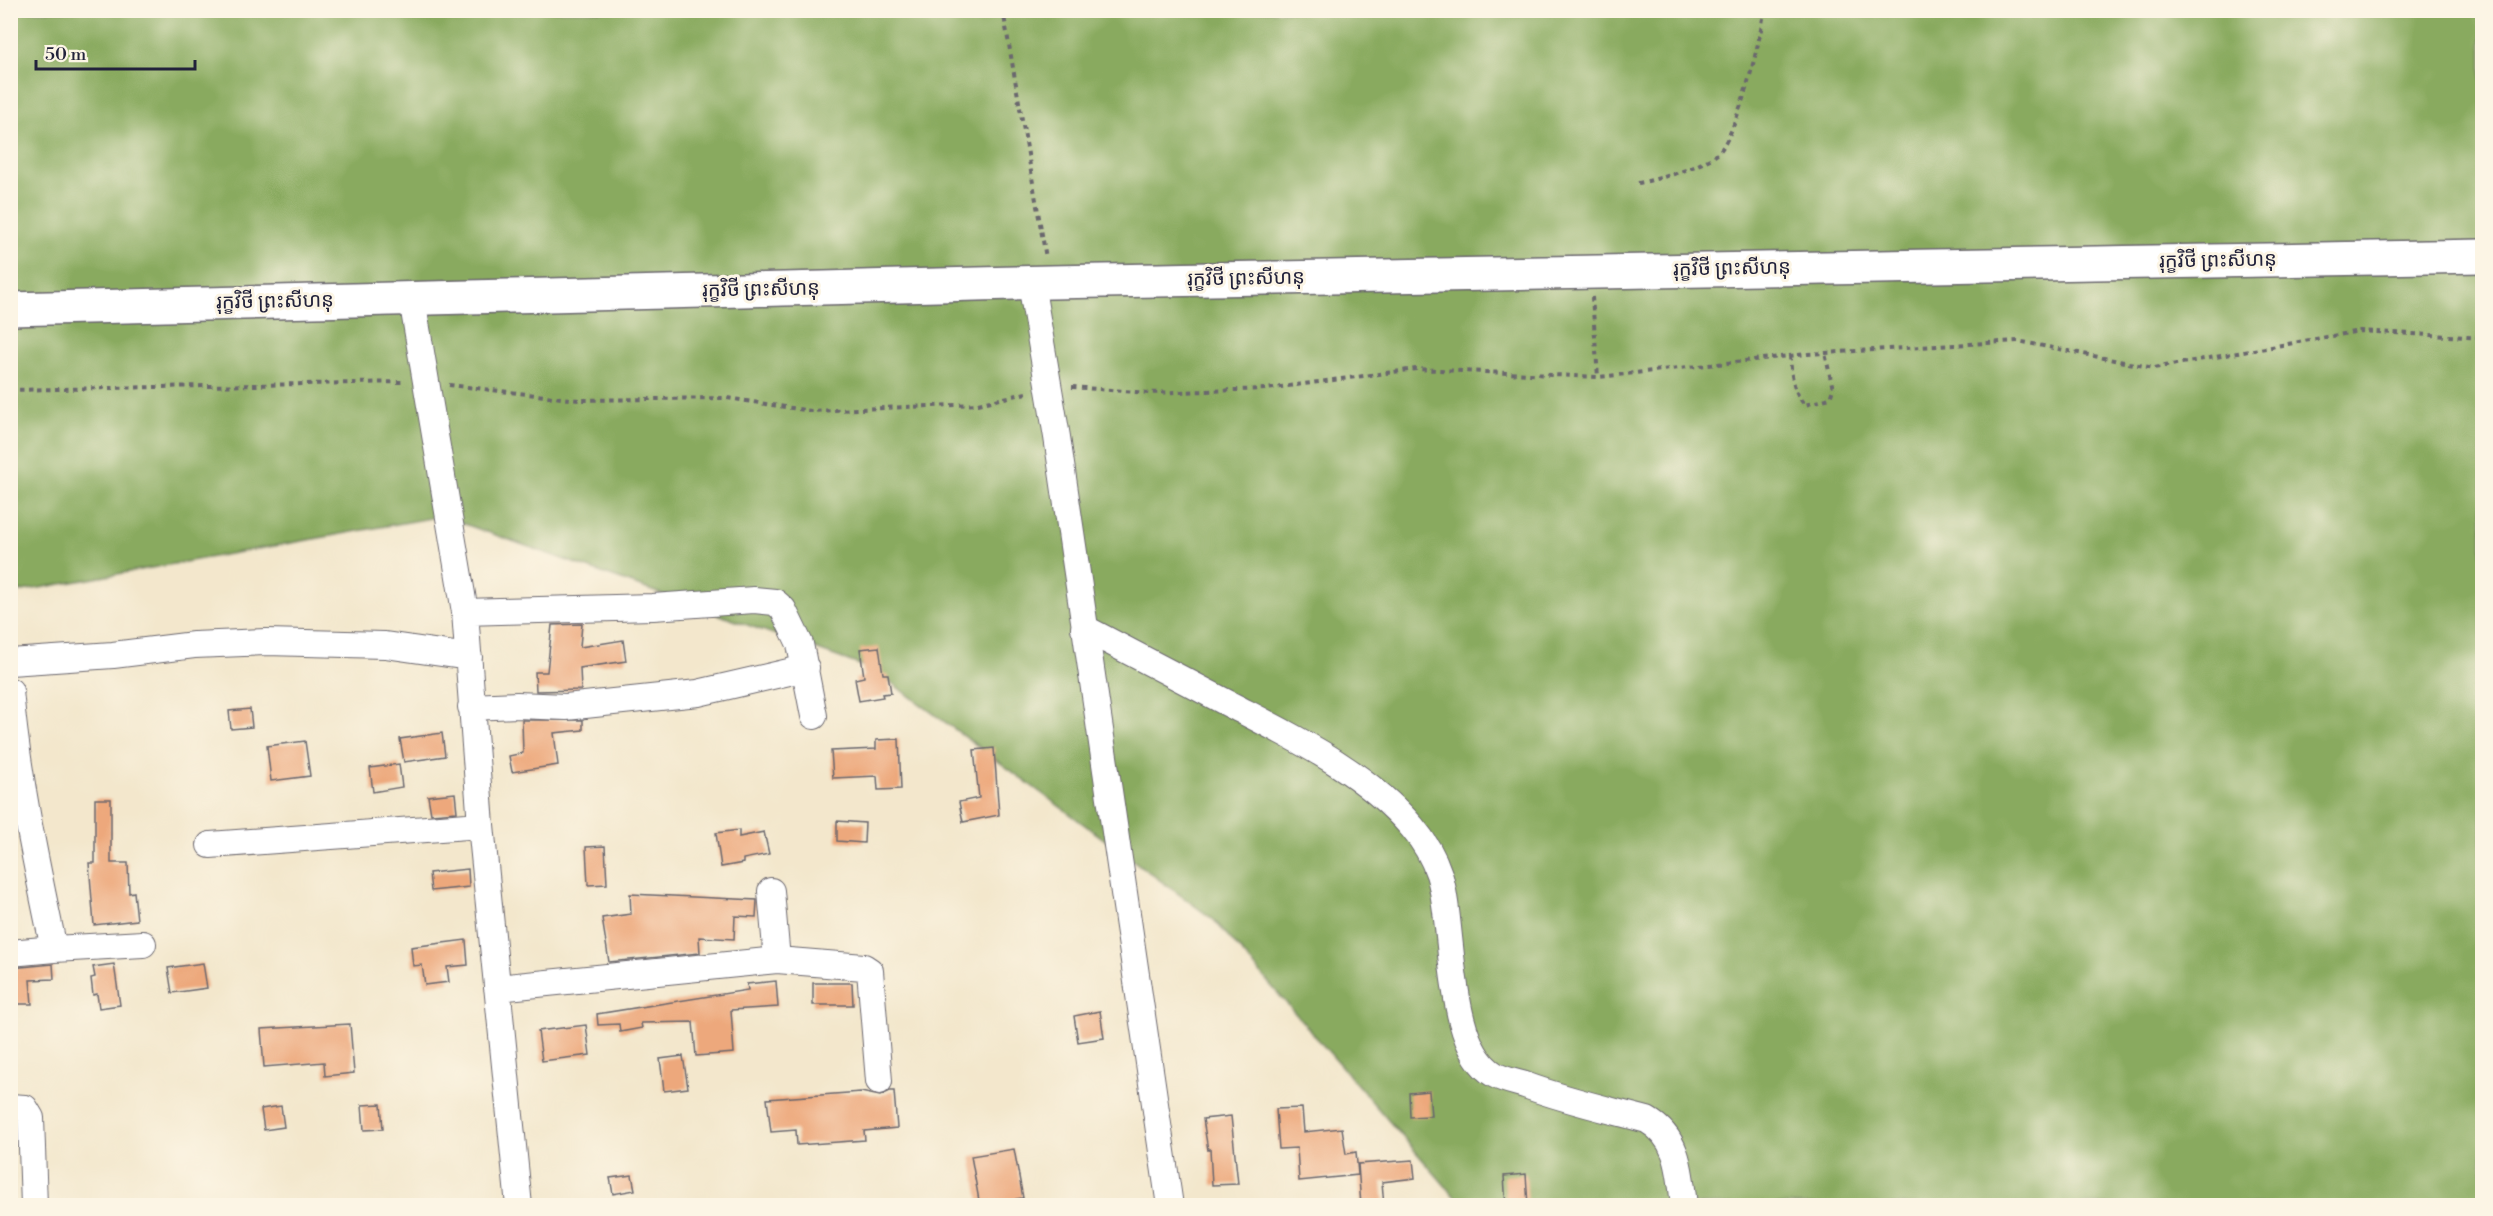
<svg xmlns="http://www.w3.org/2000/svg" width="2493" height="1216" viewBox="0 0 2493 1216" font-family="'Libre Bodoni','Noto Sans Khmer',serif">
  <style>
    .forest { fill: #89aa5e; stroke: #56664c; stroke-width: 1.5 }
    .building { fill: #eda87b }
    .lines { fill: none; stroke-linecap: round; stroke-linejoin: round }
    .street-casing { stroke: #6b676e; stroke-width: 28 }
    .secondary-casing { stroke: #6b676e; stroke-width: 36 }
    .path { stroke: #6b676e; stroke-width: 4; stroke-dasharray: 4.5 4.5; stroke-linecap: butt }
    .street { stroke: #fff; stroke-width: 26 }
    .secondary { stroke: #fff; stroke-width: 33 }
    .labels { text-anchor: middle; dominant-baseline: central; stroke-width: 6; stroke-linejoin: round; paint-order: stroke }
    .street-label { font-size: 20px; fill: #22223b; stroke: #fcf5e5 }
  </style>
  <rect width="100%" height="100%" fill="#fcf5e5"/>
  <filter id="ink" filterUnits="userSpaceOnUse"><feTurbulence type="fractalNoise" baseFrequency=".0167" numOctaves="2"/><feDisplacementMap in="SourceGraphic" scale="12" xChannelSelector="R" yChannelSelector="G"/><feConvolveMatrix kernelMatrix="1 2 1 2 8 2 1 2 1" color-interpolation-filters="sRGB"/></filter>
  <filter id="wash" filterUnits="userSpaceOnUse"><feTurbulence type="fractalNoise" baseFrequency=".008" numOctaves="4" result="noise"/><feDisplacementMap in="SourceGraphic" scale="24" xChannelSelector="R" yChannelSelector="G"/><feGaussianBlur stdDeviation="1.35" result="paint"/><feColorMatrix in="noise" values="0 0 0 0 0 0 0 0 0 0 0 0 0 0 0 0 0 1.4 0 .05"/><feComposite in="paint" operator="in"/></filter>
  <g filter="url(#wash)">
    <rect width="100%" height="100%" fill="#f3e7cc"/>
    <path class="forest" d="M11 11H2482V1205H1462L1214 920 874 670 442 516 11 593Z"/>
    <g id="blocks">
      <path class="building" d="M582 624 580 647 623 640 626 661 580 668 581 690 536 691 535 672H547L552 625Z
        M879 647 883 674H888L891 693 882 694 883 697 859 701 855 679 864 677 860 649Z
        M250 709 252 727 231 729 229 711Z
        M522 720H583V730L554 733 558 765 512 772 509 756 523 753Z
        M442 733 445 756 404 762 400 739Z
        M899 739 901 789 878 790 877 776 833 778 831 751 876 749V740Z
        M305 741 310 776 271 781 267 746Z
        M994 748 999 815 963 822 959 802 979 798 974 750Z
        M399 764 402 787 373 792 370 768Z
        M455 793 457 812 431 814 428 796Z
        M95 799H111V863H128L129 893 134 892 137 920 94 925 89 863H95Z
        M837 821 865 823 864 843 837 841Z
        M739 830V837L764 832 769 854 743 859V863L721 867 716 833Z
        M605 846 607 884 588 885 586 847Z
        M468 869 469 887 431 891 429 873Z
        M630 894 757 900 756 917 735 916 734 939 699 937 700 953 609 962 602 918 631 914Z
        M466 940 468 965 447 967 449 982 425 985 422 965 413 966 411 947Z
        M203 963 207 988 172 993 168 968Z
        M53 964 54 979 30 980 32 1004H13L11 968Z
        M114 964 120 1005 99 1008 97 994 93 995 91 978 95 977 93 967Z
        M776 981 778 1007 731 1010 734 1053 696 1056 693 1022 641 1023 642 1028 620 1032 619 1024 598 1025 597 1014 748 990 747 984Z
        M813 983H852L853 1005H813Z
        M1100 1011 1104 1038 1078 1042 1074 1016Z
        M350 1024 354 1073 325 1076 324 1062 264 1067 261 1029Z
        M586 1025 590 1055 542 1061 538 1031Z
        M683 1056 688 1088 664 1091 660 1059Z
        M890 1091H894L897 1128 864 1131 865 1140 797 1145 796 1130 771 1132 767 1099 861 1092 880 1096Z
        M1429 1091 1431 1116 1410 1117 1409 1093Z
        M381 1104 383 1129 364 1130 362 1105Z
        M281 1106 284 1127 264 1130 261 1109Z
        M1302 1108 1304 1132 1342 1128 1346 1154 1356 1152 1358 1175 1299 1181 1297 1148 1279 1149 1276 1109Z
        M1231 1116 1238 1184 1212 1185 1210 1149 1208 1150 1203 1119Z
        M1014 1149 1023 1198 1016 1199 1017 1206H980L971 1156Z
        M1413 1160 1415 1178 1382 1182 1384 1206H1361L1358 1164Z
        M1526 1174 1528 1206H1506L1504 1176Z
        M632 1175 635 1190 613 1194 610 1178Z"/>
    </g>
  </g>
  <g filter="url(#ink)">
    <use href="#blocks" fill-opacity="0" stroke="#6b676e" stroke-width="1.5"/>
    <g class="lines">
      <defs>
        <path id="street" d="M1031 283 1057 437 1170 1206
          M412 299 465 612 481 825 519 1206
          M465 612 653 607 754 600 775 602 783 609 800 644 814 716
          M1084 628C1134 654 1183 680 1233 706 1297 739 1364 771 1412 827 1424 841 1433 856 1439 874 1455 924 1445 1046 1495 1075 1504 1080 1515 1082 1525 1085 1565 1100 1606 1109 1647 1120 1679 1138 1680 1172 1684 1206
          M10 662 113 655 194 645 266 642 385 645 469 657
          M10 691C18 779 36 863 54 949L10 953
          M471 707 517 705 566 707 698 693 806 668
          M210 845 481 825
          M54 949 143 944
          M777 960 864 967 870 971 879 1081
          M497 988 777 960 771 891
          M10 1107 25 1108 31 1118 34 1206"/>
        <path id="secondary" d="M10 309 1050 282 2482 256"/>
      </defs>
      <use href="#street" class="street-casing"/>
      <use href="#secondary" class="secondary-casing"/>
      <path class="path" d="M1003 10 1046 258
        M1638 183C1660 179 1698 168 1716 155 1736 140 1762 36 1764 10
        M1592 297 1598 377
        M1790 356C1791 373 1793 392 1805 405L1830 398 1833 389 1825 353
        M449 385 579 400 727 398 811 411 978 404 1026 393
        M1072 387 1149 393 1266 389 1416 369 1598 377 1808 354 2018 341 2154 368 2360 331 2482 338
        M10 390 403 382"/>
      <use href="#street" class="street"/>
      <use href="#secondary" class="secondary"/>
    </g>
  </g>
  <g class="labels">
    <g class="street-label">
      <text transform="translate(2218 261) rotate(-1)">រុក្ខវិថី ព្រះសីហនុ</text>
      <text transform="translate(1732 269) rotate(-1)">រុក្ខវិថី ព្រះសីហនុ</text>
      <text transform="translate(1246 279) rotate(-1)">រុក្ខវិថី ព្រះសីហនុ</text>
      <text transform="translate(761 290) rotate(-1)">រុក្ខវិថី ព្រះសីហនុ</text>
      <text transform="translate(275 302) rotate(-1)">រុក្ខវិថី ព្រះសីហនុ</text>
    </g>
  </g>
  <rect width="2493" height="1216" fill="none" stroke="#fcf5e5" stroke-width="36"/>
  <path d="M36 60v9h159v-9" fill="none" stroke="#22223b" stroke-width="3"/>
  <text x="45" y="60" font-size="18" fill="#22223b" stroke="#fcf5e5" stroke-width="4.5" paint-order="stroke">50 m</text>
</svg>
